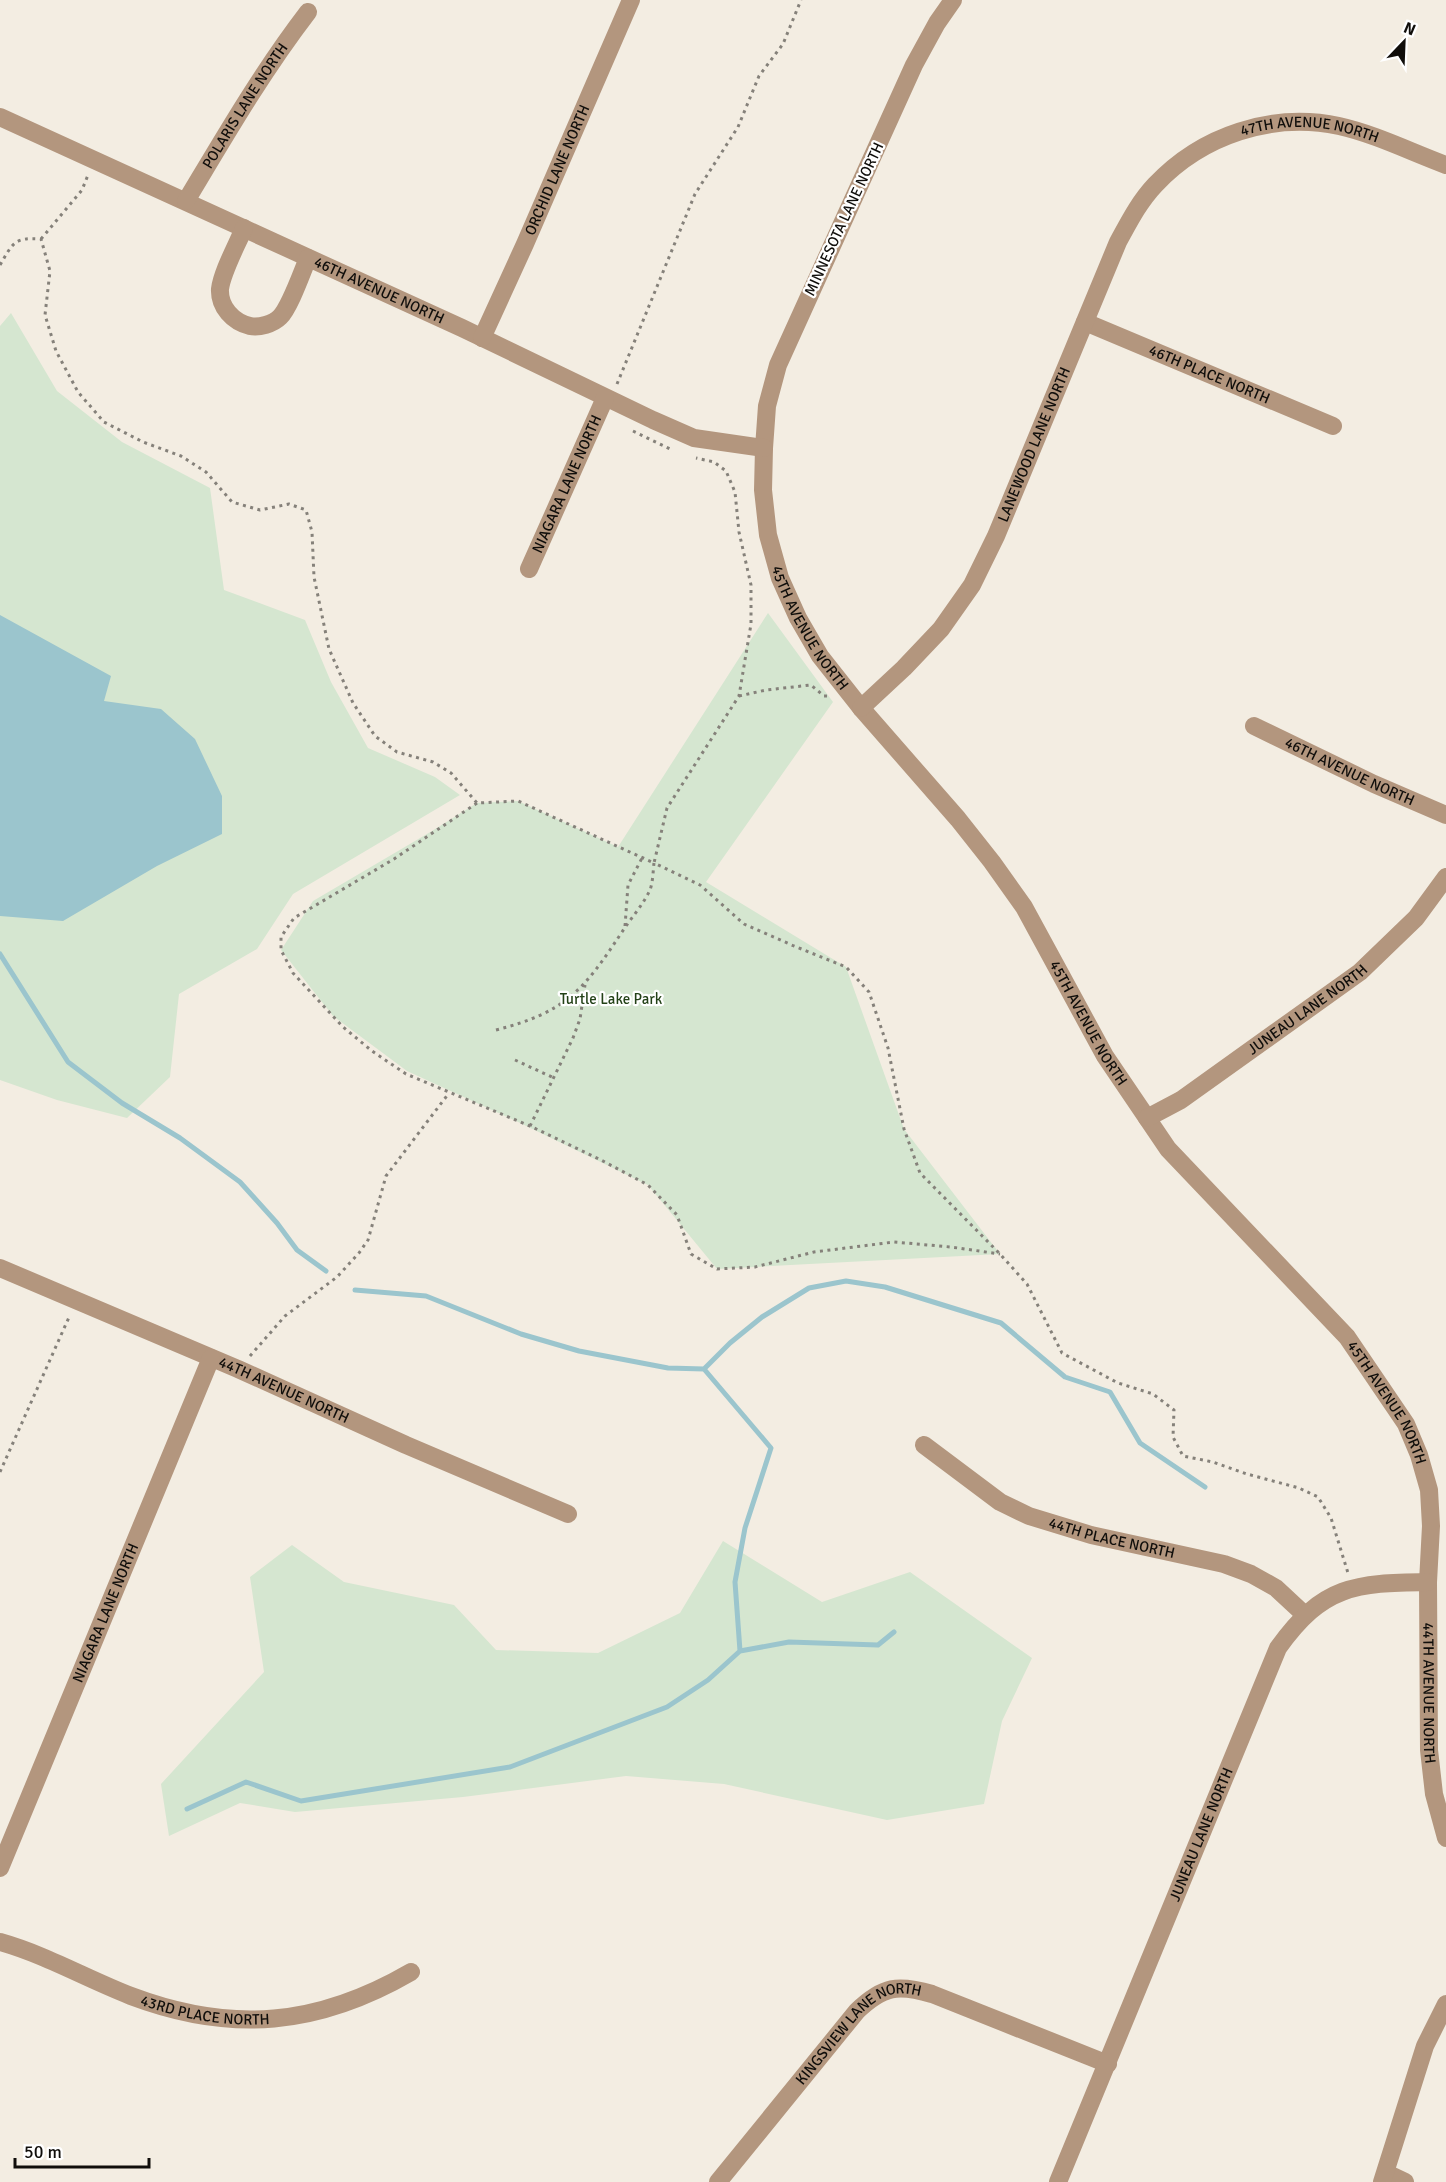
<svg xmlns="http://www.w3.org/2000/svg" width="1446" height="2182" viewBox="0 0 1446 2182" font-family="Signika,sans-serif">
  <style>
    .green { fill: #d5e6d0 }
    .water { fill: #9bc5cd }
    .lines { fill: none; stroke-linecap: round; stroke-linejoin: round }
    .stream { stroke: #9bc5cd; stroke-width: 5 }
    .path { stroke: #85817a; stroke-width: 3; stroke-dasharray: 3 4.5; stroke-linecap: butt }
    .minor { stroke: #b3967e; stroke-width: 18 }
    .labels { text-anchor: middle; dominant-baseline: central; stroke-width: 4.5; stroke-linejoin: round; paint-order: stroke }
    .street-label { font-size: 15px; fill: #100e0b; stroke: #fff }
    .park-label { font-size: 15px; fill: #234117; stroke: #fff }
  </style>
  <rect width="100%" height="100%" fill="#f3ede2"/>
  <path class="green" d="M11 313 57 391 122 442 210 488 224 590 305 620 331 682 368 748 435 777 460 795 293 894 257 949 179 994 170 1077 127 1118 57 1100 0 1080V326Z
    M768 613 833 702 706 882 846 967 904 1129 1000 1254 717 1269 648 1185 516 1121 407 1071 333 1016 281 950 313 901 432 831 477 803 518 801 618 847Z
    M723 1541 822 1602 910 1572 1032 1658 1002 1721 984 1804 887 1820 724 1784 626 1776 463 1797 295 1812 240 1803 169 1836 161 1784 264 1672 250 1577 292 1545 344 1582 454 1605 496 1650 598 1653 680 1613Z"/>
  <path class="water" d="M0 615 111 676 104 701 161 709 195 739 222 796V834L157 866 63 921 0 916Z"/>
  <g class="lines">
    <path class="stream" d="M0 954 68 1062 122 1103 180 1138 240 1182 277 1223 297 1250 326 1271
      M355 1290 426 1296 521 1334 579 1351 668 1368 704 1369 730 1343 762 1317 809 1288 846 1281 885 1287 1001 1323 1065 1377 1110 1392 1140 1443 1205 1487
      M740 1651 789 1642 878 1645 894 1632
      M187 1809 246 1782 301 1801 510 1767 667 1707 708 1680 740 1651 735 1582 745 1528 771 1448 704 1369"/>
    <path class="path" d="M41 239 82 190 88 175
      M0 265C13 243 14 237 41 239L50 271 45 315 56 351 78 392 104 422 143 442 181 456 206 472 232 502 260 510 289 504 306 510 312 532 314 577 329 649 353 703 375 736 397 752 433 762 451 773 477 803 518 801 654 863 667 808 739 696 751 624V585L739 532 735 492 726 471 714 462 696 458
      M617 384 695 194 738 127 759 76 783 44 801 0
      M633 431 670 449
      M739 696 766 690 811 685 824 696H828
      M477 803 394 859 294 918 281 937V950L293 973 343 1027 372 1051 406 1074 530 1126 601 1160 648 1185 677 1215 691 1254 717 1269 755 1267 814 1252 894 1242 951 1247 1000 1254
      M625 926 628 885 642 858
      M496 1030C566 1012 583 991 622 932 631 918 643 905 650 890 653 882 653 871 654 863L700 885 744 924 794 946 846 967 869 992 888 1048 904 1129 920 1173 1000 1254 1027 1284 1062 1353 1118 1383 1153 1394 1174 1410 1173 1437 1183 1456 1213 1462 1247 1474 1299 1488 1318 1497 1331 1518 1348 1573
      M515 1060 554 1078
      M530 1126 573 1038 580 1019 585 985
      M250 1356 285 1316 337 1277 359 1253 368 1240 386 1176 449 1093
      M0 1472 70 1315"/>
    <g class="minor">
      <path id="s1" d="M953 0 937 23 914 65 778 365 767 406 764 448 763 490 768 535 780 578 798 618 820 656 861 708 958 819 992 862 1024 907 1105 1056 1168 1149 1347 1337 1406 1424 1419 1455 1429 1490 1431 1526 1428 1582 1429 1750 1434 1794 1446 1838"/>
      <path id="s2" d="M0 117 462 328 653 420 694 438 764 448"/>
      <path id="s3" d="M186 201C225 136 262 72 308 12"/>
      <path d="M244 228C237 245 222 272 220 289 219 307 233 322 250 326 259 328 273 324 280 317 290 307 302 272 308 258"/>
      <path id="s4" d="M1085 322 1333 426"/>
      <path id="s5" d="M482 338 525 244 631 0"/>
      <path id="s6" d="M529 569 605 398"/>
      <path id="s7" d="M861 708 904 668 941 629 972 585 996 536 1118 242C1129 222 1139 202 1155 185 1202 135 1272 112 1339 126 1375 134 1411 152 1446 165"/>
      <path id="s8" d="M1254 726 1374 784 1446 815"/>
      <path id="s9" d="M1147 1118 1181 1100 1360 972 1416 918 1446 877"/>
      <path id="s10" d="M0 1268 238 1369 406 1445 568 1514"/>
      <path id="s11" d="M924 1445 1000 1502 1029 1516 1091 1535 1224 1564 1251 1574 1276 1588 1305 1615"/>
      <path id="s12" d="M0 1868 211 1358"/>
      <path id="s13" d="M0 1942C46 1955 87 1979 131 1996 232 2034 318 2026 411 1972"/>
      <path d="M1386 2173 1405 2182"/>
      <path id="s14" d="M718 2182 857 2011C883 1986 898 1984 932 1994L1108 2064"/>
      <path id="s15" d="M1058 2182 1278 1648C1323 1585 1355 1583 1428 1582"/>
      <path d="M1382 2182 1425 2046 1446 2004"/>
    </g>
  </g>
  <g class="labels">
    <g class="street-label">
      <text stroke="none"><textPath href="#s3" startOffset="112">POLARIS LANE NORTH</textPath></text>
      <text stroke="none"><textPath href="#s7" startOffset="780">47TH AVENUE NORTH</textPath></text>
      <text stroke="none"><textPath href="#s5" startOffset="184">ORCHID LANE NORTH</textPath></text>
      <text transform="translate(844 219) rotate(-65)">MINNESOTA LANE NORTH</text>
      <text stroke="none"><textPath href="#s2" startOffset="417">46TH AVENUE NORTH</textPath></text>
      <text stroke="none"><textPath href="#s4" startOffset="135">46TH PLACE NORTH</textPath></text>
      <text stroke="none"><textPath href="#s7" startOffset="320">LANEWOOD LANE NORTH</textPath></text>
      <text stroke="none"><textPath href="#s6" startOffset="93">NIAGARA LANE NORTH</textPath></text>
      <text stroke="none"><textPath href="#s1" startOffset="680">45TH AVENUE NORTH</textPath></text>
      <text stroke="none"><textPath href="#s8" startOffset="106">46TH AVENUE NORTH</textPath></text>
      <text stroke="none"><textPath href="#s9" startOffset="194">JUNEAU LANE NORTH</textPath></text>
      <text stroke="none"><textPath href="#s1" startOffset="1166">45TH AVENUE NORTH</textPath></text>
      <text stroke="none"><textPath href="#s10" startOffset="309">44TH AVENUE NORTH</textPath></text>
      <text stroke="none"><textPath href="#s1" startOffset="1652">45TH AVENUE NORTH</textPath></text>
      <text stroke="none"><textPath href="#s11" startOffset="213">44TH PLACE NORTH</textPath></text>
      <text stroke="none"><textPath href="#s12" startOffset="276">NIAGARA LANE NORTH</textPath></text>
      <text stroke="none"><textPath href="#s1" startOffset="1953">44TH AVENUE NORTH</textPath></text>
      <text stroke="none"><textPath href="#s15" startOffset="376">JUNEAU LANE NORTH</textPath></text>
      <text stroke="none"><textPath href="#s13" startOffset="218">43RD PLACE NORTH</textPath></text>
      <text stroke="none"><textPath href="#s14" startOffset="210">KINGSVIEW LANE NORTH</textPath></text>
    </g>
    <g class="park-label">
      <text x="611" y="999">Turtle Lake Park</text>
    </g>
  </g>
  <g transform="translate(1404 42) rotate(23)" stroke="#ffffff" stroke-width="4.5" paint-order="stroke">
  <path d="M0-4.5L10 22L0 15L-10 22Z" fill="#100e0b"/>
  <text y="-9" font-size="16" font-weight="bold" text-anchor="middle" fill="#100e0b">N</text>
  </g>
  <path d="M15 2158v9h134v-9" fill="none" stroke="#100e0b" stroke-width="3"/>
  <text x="24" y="2158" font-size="18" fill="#100e0b" stroke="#ffffff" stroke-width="4.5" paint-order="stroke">50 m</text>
</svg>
